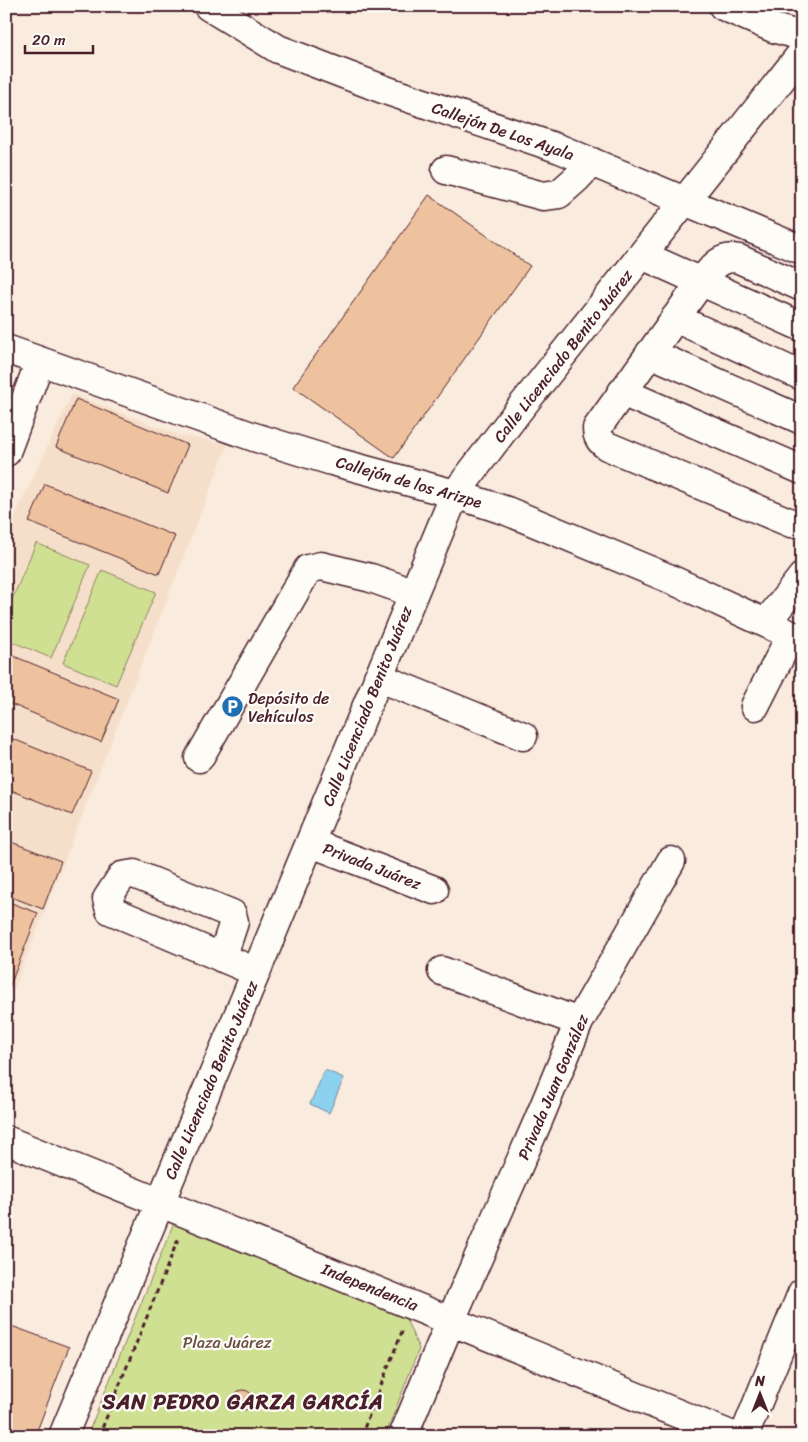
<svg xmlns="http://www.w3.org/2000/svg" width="808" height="1442" viewBox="0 0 808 1442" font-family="Sriracha,sans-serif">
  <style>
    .built { fill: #f6dfca }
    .green { fill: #d0e093; stroke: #8d805f }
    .water { fill: #8cd1ed; stroke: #728a9f }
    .building { fill: #efc29f; stroke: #4a1f2b }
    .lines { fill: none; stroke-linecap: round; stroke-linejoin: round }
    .minor-casing { stroke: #4a1f2b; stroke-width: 31 }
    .path { stroke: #4a1f2b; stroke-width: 3; stroke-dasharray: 5 4; stroke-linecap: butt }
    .minor { stroke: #fdfcf7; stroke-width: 28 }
    .labels { text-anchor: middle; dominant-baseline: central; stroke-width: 4.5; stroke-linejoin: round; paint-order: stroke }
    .street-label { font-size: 16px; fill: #4a1f2b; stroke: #fdfcf7 }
    .poi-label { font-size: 16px; fill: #4a1f2b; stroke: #fdfcf7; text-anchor: start }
    .park-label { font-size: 16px; fill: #6c4f45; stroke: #fdfcf7 }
    .district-label { font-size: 21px; font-weight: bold; letter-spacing: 1px; fill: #4a1f2b; stroke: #fdfcf7 }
  </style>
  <rect width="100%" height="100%" fill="#f9ebdd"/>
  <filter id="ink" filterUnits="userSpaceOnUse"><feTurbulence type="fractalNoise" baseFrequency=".02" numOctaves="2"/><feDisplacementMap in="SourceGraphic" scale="10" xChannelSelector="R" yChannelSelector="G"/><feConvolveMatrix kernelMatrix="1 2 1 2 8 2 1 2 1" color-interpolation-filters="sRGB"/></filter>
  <g filter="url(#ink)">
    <path class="built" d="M72 394 179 435 228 444 6 1009V535Z"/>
    <path class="green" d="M36 543 90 565 51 658 6 639V614Z
      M102 570 156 592 116 685 63 663Z
      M175 1220 403 1312 419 1349 385 1436H87Z"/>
    <path class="water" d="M325 1070 344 1078 329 1113 310 1104Z"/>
    <path class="building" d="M429 195 530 266 394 458 293 387Z
      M76 399 188 445 168 493 56 447Z
      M45 484 175 536 159 574 29 522Z
      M6 653 119 699 101 742 6 702Z
      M6 736 91 771 72 815 6 788Z
      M6 840 61 861 43 909 6 895Z
      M6 901 38 913 6 996Z
      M6 1324 69 1347 35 1436H6Z
      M233 1400a10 10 0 1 1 20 0a10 10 0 1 1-20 0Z"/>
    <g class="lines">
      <defs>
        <path id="minor" d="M208 6 278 49 388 91 560 149 802 250
          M723 6 773 28 802 36
          M446 170 543 196 559 194 577 178 592 162
          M642 255 802 327
          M802 287 739 259C720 255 712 268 701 282L597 428C597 437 600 441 607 446L791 523H802
          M675 318 802 376
          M6 349 254 437 332 461 455 494 507 511 668 578 802 640
          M650 353 802 420
          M622 392 802 470
          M6 452 40 361
          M766 623 802 577
          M378 677 523 736
          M755 706 791 635
          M199 758 308 569 321 566 371 578 413 593
          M311 843 434 890
          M222 958 234 922 232 914 134 874 122 876 107 899 110 910 256 972
          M442 971 579 1022
          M6 1140 733 1436
          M63 1436 455 494 518 411 802 53
          M403 1436 451 1320 538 1121 579 1022 671 861
          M744 1436 802 1293"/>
      </defs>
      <use href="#minor" class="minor-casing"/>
      <path class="path" d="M99 1436 179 1237
        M361 1436 403 1329"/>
      <use href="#minor" class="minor"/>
    </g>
  </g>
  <defs>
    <symbol id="parking-disc" viewBox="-11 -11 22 22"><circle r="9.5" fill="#1f6fb2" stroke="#fdfcf7"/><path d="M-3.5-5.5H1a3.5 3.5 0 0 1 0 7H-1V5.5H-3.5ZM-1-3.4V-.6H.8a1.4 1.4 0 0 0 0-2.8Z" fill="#fff"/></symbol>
  </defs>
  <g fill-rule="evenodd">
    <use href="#parking-disc" x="220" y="694" width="25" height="25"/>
  </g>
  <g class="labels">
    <g class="street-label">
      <text transform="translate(503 131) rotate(19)">Callejón De Los Ayala</text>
      <text transform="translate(563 356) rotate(-52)">Calle Licenciado Benito Juárez</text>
      <text transform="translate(409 482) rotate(16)">Callejón de los Arizpe</text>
      <text transform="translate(367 706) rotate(-68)">Calle Licenciado Benito Juárez</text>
      <text transform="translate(372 866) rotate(21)">Privada Juárez</text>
      <text transform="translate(211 1080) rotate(-67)">Calle Licenciado Benito Juárez</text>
      <text transform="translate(553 1087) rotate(-67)">Privada Juan González</text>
      <text transform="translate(370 1287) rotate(22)">Independencia</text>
    </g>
    <g class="poi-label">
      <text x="248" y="698">Depósito de<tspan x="248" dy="18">Vehículos</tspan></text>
    </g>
    <g class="park-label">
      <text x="227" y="1342">Plaza Juárez</text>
    </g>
    <g class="district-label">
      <text x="243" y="1402">SAN PEDRO GARZA GARCÍA</text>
    </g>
  </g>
  <rect width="808" height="1442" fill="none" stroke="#fdfcf7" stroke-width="25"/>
  <rect x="12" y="12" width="783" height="1417" fill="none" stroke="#4a1f2b" stroke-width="2" filter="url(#ink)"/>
  <g transform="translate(760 1394)" stroke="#fdfcf7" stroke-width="4" paint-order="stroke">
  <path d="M0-4L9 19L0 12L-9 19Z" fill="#4a1f2b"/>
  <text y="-8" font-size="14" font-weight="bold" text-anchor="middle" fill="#4a1f2b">N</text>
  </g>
  <path d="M25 45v8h68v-8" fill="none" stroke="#4a1f2b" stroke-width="2.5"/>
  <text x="32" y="45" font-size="15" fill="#4a1f2b" stroke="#fdfcf7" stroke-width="4" paint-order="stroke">20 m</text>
</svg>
